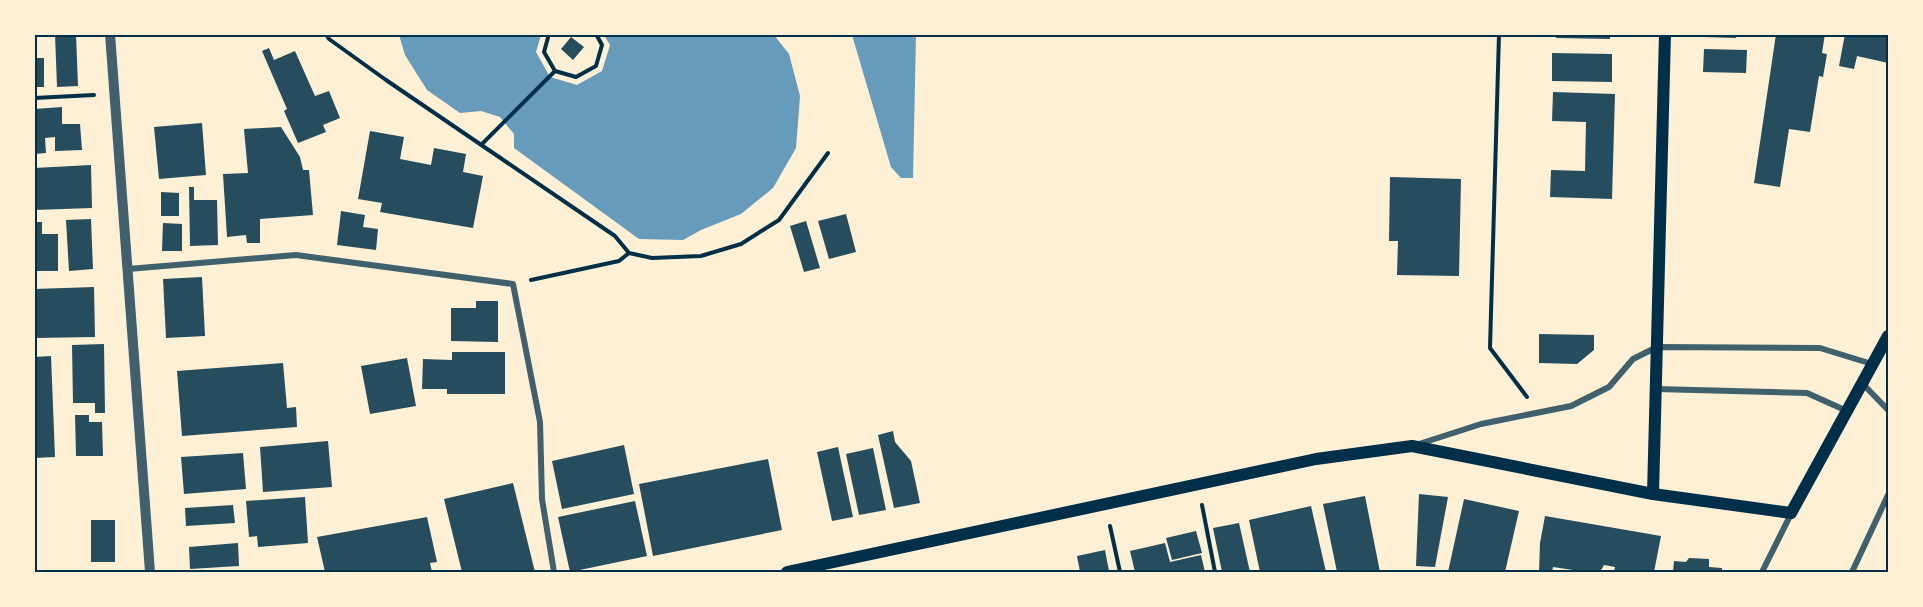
<svg xmlns="http://www.w3.org/2000/svg" width="1923" height="607" viewBox="0 0 1923 607" font-family="Ubuntu,sans-serif">
  <style>
    .water { fill: #669bbc }
    .building { fill: #264d5e }
    .lines { fill: none; stroke-linecap: round; stroke-linejoin: round }
    .path { stroke: #003049; stroke-width: 4 }
    .minor { stroke: #3f606c; stroke-width: 6 }
    .tertiary { stroke: #3f606c; stroke-width: 10 }
    .secondary { stroke: #003049; stroke-width: 12 }
    .neatline { fill: none; stroke: #003049; stroke-width: 2 }
  </style>
  <rect width="100%" height="100%" fill="#fdf0d5"/>
  <path class="water" d="M399 35H541L536 52 550 77 577 85 602 71 610 45 604 35H774L789 54 800 96 796 148 773 188 741 214 701 230 683 240 639 239 514 148V134L500 117 481 111 460 113 427 90 405 55Z
    M852 35H916L913 178H901L891 167Z"/>
  <path class="building" d="M55 34H76L78 86 57 87Z
    M1556 34H1610V39L1556 38Z
    M1703 34H1736V38L1703 37Z
    M1776 34H1825L1822 53 1827 54 1823 77 1819 76 1810 132 1789 129 1780 187 1754 183Z
    M1845 34H1888V63L1857 56 1854 69 1839 66Z
    M571 37 584 47 573 60 561 49Z
    M269 48 274 60 295 51 315 96 329 91 340 118 323 125 326 132 298 143 284 111 287 109 262 51Z
    M1704 49 1747 50 1746 73 1703 72Z
    M1552 53 1612 54V82L1552 81Z
    M34 58H44V87H34Z
    M1553 92 1615 94 1612 199 1550 197 1551 170 1585 171 1586 122 1552 121Z
    M62 107V124H80L82 150 55 151V137L45 138 46 153 34 154V109Z
    M202 123 206 175 159 179 154 127Z
    M281 127 300 157 303 170H309L313 215 260 219V243H247L246 235 227 237 223 174 248 173 244 129Z
    M370 131 404 137 400 159 431 165 434 148 466 154 463 172 483 176 473 228 380 212 382 203 358 199Z
    M91 165 92 208 34 210V168Z
    M1390 177 1461 179 1459 276 1397 275 1398 241H1389Z
    M189 187H194V200H217L218 245 190 246Z
    M161 192 179 193V216H161Z
    M341 211 365 215 363 227 378 229 376 250 337 245Z
    M846 214 856 252 829 259 818 221Z
    M91 219 93 269 69 271 66 220Z
    M806 221 820 268 804 272 790 226Z
    M34 222H42V234H58V271H34Z
    M163 223 182 224V251H162Z
    M202 277 205 336 166 338 163 279Z
    M94 287 95 337 34 338V289Z
    M476 301H498V342L451 341V308H476Z
    M1539 334 1594 335V350L1577 364 1539 363Z
    M104 344 105 413H95V403H73L72 345Z
    M452 352H505V394H447V389H422L423 359 452 360Z
    M51 356 55 457 34 458V357Z
    M407 358 416 406 370 414 361 366Z
    M283 363 287 408 296 407 297 427 182 436 177 371Z
    M75 415H89V422H102L103 456H76Z
    M893 431 895 442 911 461 920 503 894 508 878 435Z
    M328 441 332 487 263 492 260 447Z
    M624 445 634 494 562 509 552 461Z
    M838 447 853 517 832 521 817 452Z
    M873 448 886 510 859 515 846 454Z
    M243 453 246 489 184 494 181 457Z
    M768 459 782 530 653 556 639 484Z
    M513 483 535 572H462L444 499Z
    M1419 494 1448 497 1435 567 1416 566Z
    M1365 496 1380 572H1337L1323 504Z
    M305 497 308 543 258 547 257 536 249 537 246 501Z
    M1464 499 1519 511 1505 572H1448Z
    M635 501 647 556 570 572 558 517Z
    M233 505 235 523 186 526 185 508Z
    M1311 506 1326 572H1260L1249 520Z
    M1545 516 1661 536 1654 572H1614L1615 567 1604 565 1600 572H1572L1573 570 1553 567 1552 572H1539L1540 543Z
    M427 517 437 562 430 563 432 572H325L317 537Z
    M91 520H115V562H91Z
    M1239 523 1250 572H1222L1213 528Z
    M1196 531 1202 553 1172 560 1166 538Z
    M238 543 239 566 190 569 189 547Z
    M1165 543 1170 562 1201 555 1205 572H1135L1130 551Z
    M1105 550 1109 571 1080 572 1077 556Z
    M1689 558 1709 559V567L1722 568V572H1673L1674 561 1686 562Z"/>
  <g class="lines">
    <path class="path" d="M326 34 329 39 386 80 615 236 629 253 652 258 701 256 741 244 779 220 828 153
      M549 34 544 52 555 71 576 77 596 66 602 45 596 34
      M1499 34 1490 348 1527 397
      M34 98 94 95
      M481 145 555 71
      M531 280 619 261 629 253
      M1202 505 1215 572
      M1110 526 1120 572"/>
    <path class="minor" d="M128 269 296 255 513 284 540 422 542 499 554 572
      M1862 383 1888 410
      M1656 389 1807 393 1847 411
      M1419 444 1481 424 1571 406 1609 387 1633 359 1657 347 1820 348 1872 364
      M1762 572 1791 514
      M1852 572 1888 495"/>
    <path class="tertiary" d="M110 34 150 572"/>
    <path class="secondary" d="M1653 494 1665 34
      M787 572 1316 459 1412 446 1653 494 1791 513 1888 336"/>
  </g>
  <rect width="1923" height="607" fill="none" stroke="#fdf0d5" stroke-width="72"/>
  <rect x="36" y="36" width="1851" height="535" class="neatline"/>
</svg>
